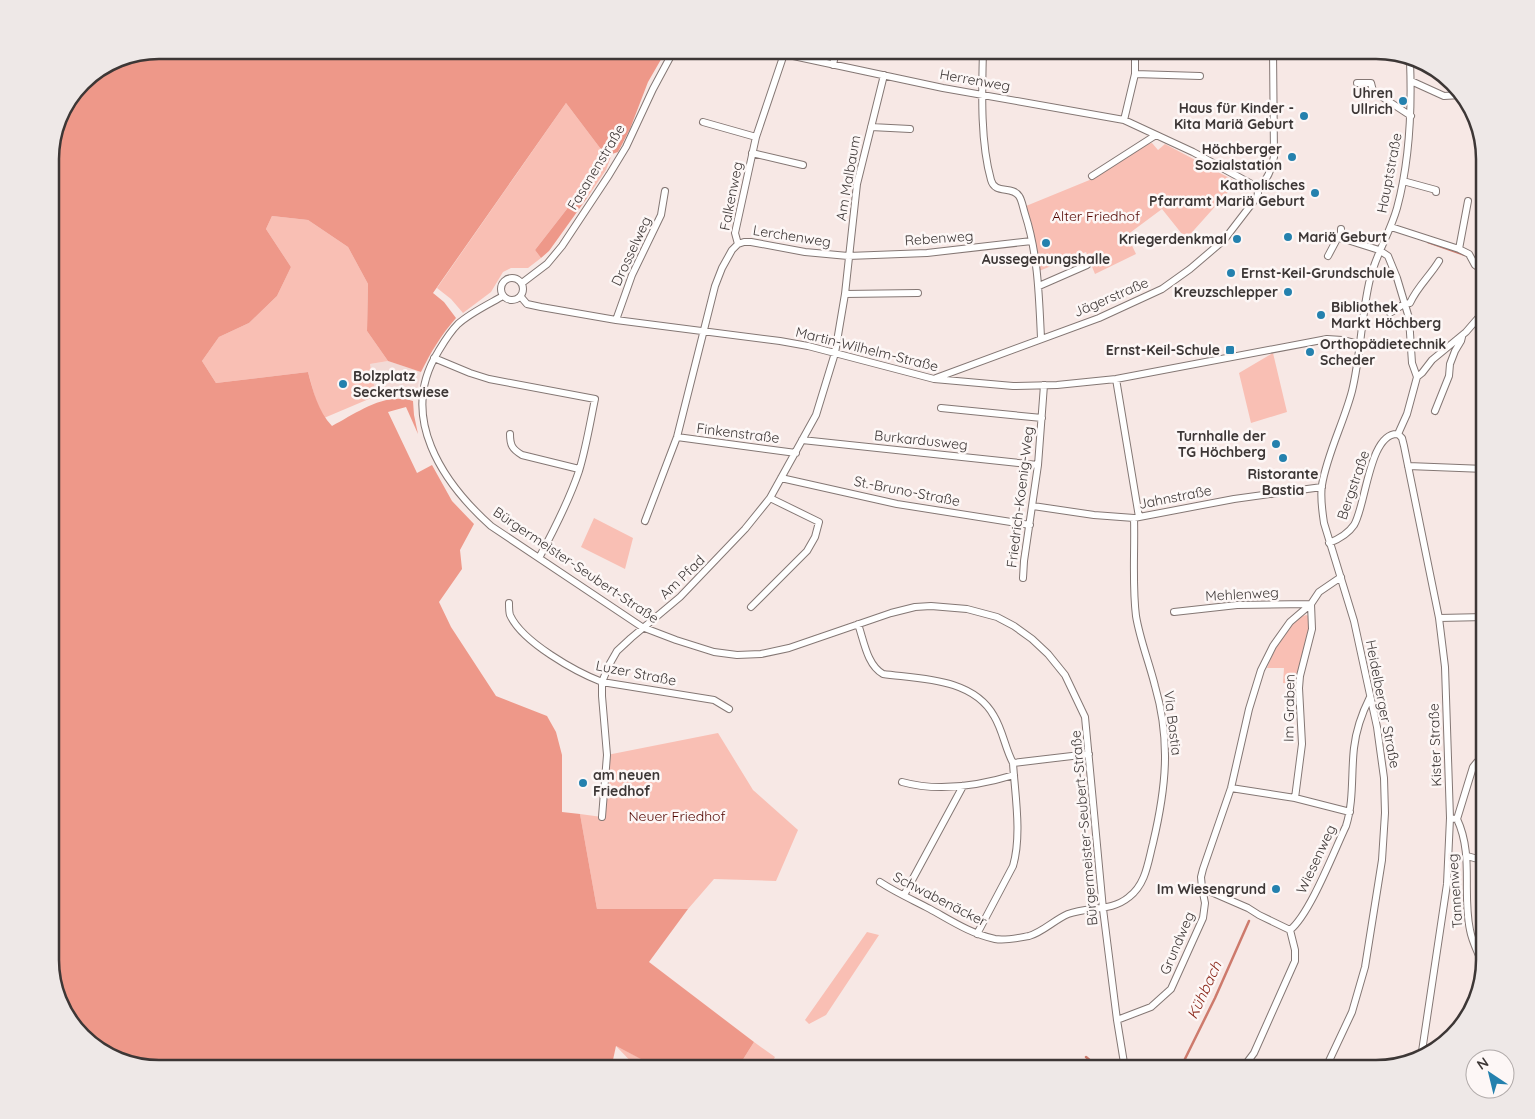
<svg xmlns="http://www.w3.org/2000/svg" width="1535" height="1119" viewBox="0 0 1535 1119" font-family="Quicksand,sans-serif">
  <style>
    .built { fill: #f2dad6 }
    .green { fill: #f9bfb4 }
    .forest { fill: #ee9889 }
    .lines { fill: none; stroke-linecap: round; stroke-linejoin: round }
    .stream { stroke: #cd7a6c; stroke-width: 2.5 }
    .street-casing { stroke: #847774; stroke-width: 8 }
    .street { stroke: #fff; stroke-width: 6 }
    .poi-dot { fill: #2481ae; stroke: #fdf7f6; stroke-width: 2 }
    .labels { text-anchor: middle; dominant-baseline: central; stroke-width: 5; stroke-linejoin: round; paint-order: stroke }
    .street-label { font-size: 14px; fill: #3d3736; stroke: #fdf7f6 }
    .poi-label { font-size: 14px; font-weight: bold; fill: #3d3736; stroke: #fdf7f6; text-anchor: end }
    .park-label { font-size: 14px; fill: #520600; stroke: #fdf7f6 }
    .water-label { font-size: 15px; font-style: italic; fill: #8a271a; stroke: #fdf7f6 }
    .rim { fill: none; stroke: #3d3736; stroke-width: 2.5 }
  </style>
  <rect width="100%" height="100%" fill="#f7e8e5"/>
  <path class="built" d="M388 361 421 372 417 391 376 396 370 364Z"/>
  <path class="green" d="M566 103 600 148 612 154 606 170 587 198 577 196 535 250 541 258 528 268H511L503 272 491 292 463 313 451 299 437 288Z
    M1152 143 1158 150 1165 144 1237 182 1186 239 1162 209 1127 235 1136 254 1095 274 1086 252 1039 271 1032 225 1026 206 1092 179 1147 144Z
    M272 216 308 220 348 247 368 284 367 331 388 361 370 364 376 396 324 418 316 401 308 372 216 383 202 361 219 337 249 323 277 296 291 267 266 229Z
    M1273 353 1287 412 1251 423 1239 373Z
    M594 518 633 538 625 569 581 547Z
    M1307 615 1310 619V624L1301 667 1295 684 1283 683 1284 668H1267C1273 653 1290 617 1307 615Z
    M718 733 753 790 798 830 776 881 714 879 688 909H597L580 814 602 817 607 755Z
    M867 932 879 935 826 1015 809 1024 805 1020Z
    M754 1042 775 1057 768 1069H737Z
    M616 1046 654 1065 660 1069H638Z"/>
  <path class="forest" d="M159 50H664L663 56 648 82 630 129 618 152 612 154 600 148 566 103 433 293 444 302 456 318C441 335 431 352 421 372L388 361 367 331 368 284 348 247 308 220 272 216 266 229 291 267 277 296 249 323 219 337 202 361 216 383 308 372C313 391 318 411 332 426 357 413 384 392 413 401L414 415 418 434 406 407 388 412 417 473 432 465 452 501 474 524 460 550 462 569 439 602 451 627 496 696 547 716 556 732 562 755V812L580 814 597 909H688L649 962 754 1042 737 1069H660L616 1046 611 1069H159L93 1047 61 1009 50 967V151L61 110 87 77 117 58Z
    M577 196 587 198 549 251 541 258 535 250Z"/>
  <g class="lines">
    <path class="stream" d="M1428 242 1465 255
      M1478 263 1485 267
      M1086 1057 1100 1069
      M1180 1069 1215 998 1249 921"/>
    <defs>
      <path id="street" d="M759 50 784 54 943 88 1124 120 1193 152 1257 187
        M983 50C982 90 980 141 991 180 995 195 1012 185 1019 196 1022 200 1023 208 1025 214 1038 254 1039 296 1041 338
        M833 65 836 50
        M1135 74 1200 76
        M1411 81 1444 96 1461 95
        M1357 83H1371L1373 91 1411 116
        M1124 120 1135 74V50
        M703 122 756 137
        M871 127 910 129
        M752 153 803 165
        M1092 176 1156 135
        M1403 181 1436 190V192
        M1257 187C1268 181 1271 169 1274 157L1273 50
        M1391 227 1459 249 1469 254 1475 265 1485 272
        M1341 229V238
        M1341 238 1379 250 1388 256 1397 278 1409 318 1412 363 1417 377 1407 414 1398 434
        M738 244 735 233 756 137 784 54
        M1459 249 1468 201
        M1328 256 1337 239 1341 238
        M501 289a11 11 0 1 1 22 0a11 11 0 1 1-22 0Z
        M522 283 547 264 562 246 609 175 626 147 653 89 674 50
        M1039 286 1087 265
        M845 294 918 293
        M503 296C489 304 470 313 458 324 449 333 444 342 438 352 398 416 442 482 491 526L642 627 676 640 714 652 737 655 761 654 789 648 891 613 915 607 931 606 967 609 997 617 1014 626 1032 639 1048 654 1065 675 1085 717 1103 909 1117 1020 1125 1069
        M521 297 527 304 541 307 616 320 780 341 808 346 934 379 1013 386 1057 385 1116 379 1327 339 1342 340 1359 344
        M1390 313 1404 304 1410 303C1417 287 1430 276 1439 261
        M616 320 632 275 661 215 665 191
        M434 358 470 373 489 379 595 399C590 423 586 448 579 471 569 501 554 530 539 558
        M1417 377 1422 373 1432 360 1466 332 1485 310
        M936 378 1099 318 1162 289 1190 269 1224 240 1257 197 1258 193 1257 187
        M1116 379 1139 517
        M941 408 1042 418
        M1435 411 1449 376 1450 364 1455 351 1461 341 1462 337
        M510 434C510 445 512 449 522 455L579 469
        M1398 434 1402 438 1404 446 1439 618 1445 667 1450 818 1447 884 1421 1058
        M677 437 796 453
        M802 440 1038 465
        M1408 466 1485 469
        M781 478 897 504 1030 525
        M1033 506 1094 515 1134 518 1234 499 1322 487
        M645 521 677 437 715 286 722 268 732 250 738 244 744 242H751L805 252 848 256 927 253 1032 241
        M1329 543C1339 539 1348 534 1354 525 1366 506 1369 432 1398 434
        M1023 578 1024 561 1038 465 1044 385
        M509 603C509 607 509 612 510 615 522 642 576 672 602 682L714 700 729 709
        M751 607 807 551 815 537 819 522 770 498
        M1174 612 1237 605 1311 604
        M1439 618 1485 617
        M858 624C864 641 867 665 883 674 921 679 973 678 994 716 1003 731 1005 748 1013 763 1015 795 1022 835 1013 866L977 934
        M1013 763 1089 754
        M902 782C938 792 978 786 1014 775
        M1231 788 1295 798 1350 812
        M1295 798 1302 744 1299 688 1300 676 1312 629 1311 604
        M602 817 607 755 602 696V682L609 665 617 651 631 638 680 597 745 529 770 498 816 415 835 353 845 294 857 184 884 75
        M1450 818 1457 819C1474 855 1462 893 1470 930 1472 942 1479 954 1483 966
        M1457 819 1473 767 1477 762 1485 759
        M1467 856 1485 861
        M880 882C895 892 913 900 930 909 950 920 971 934 995 939 1006 941 1018 938 1029 936 1043 932 1054 920 1068 914 1089 906 1111 912 1129 897 1146 884 1148 862 1153 843 1166 788 1171 741 1155 686 1149 662 1140 640 1136 616 1132 584 1135 550 1134 518
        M1202 888 1248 908 1259 915 1290 930
        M904 895 963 786
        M1290 930C1310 914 1334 851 1346 826 1354 801 1351 774 1354 748 1356 730 1362 713 1370 697
        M1117 1020 1151 1007 1171 989 1203 918 1205 903 1202 888 1201 877 1203 869 1231 788 1249 709 1261 670 1273 646 1290 622 1311 604 1319 592 1341 577
        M1242 1069 1254 1053 1295 961V950L1290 930
        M1324 1069 1329 1061 1352 1012 1365 967 1382 860 1385 813 1384 778 1377 727 1354 621 1324 523C1322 510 1320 497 1322 485 1327 454 1344 422 1352 391 1361 354 1361 316 1370 279 1376 254 1390 233 1397 208 1410 160 1412 111 1410 61"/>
    </defs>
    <use href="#street" class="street-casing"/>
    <use href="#street" class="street"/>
  </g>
  <g class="poi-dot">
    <circle cx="1403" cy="101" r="5"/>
    <circle cx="1304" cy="116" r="5"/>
    <circle cx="1292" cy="157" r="5"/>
    <circle cx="1315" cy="193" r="5"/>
    <circle cx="1288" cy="237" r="5"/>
    <circle cx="1237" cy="239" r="5"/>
    <circle cx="1046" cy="243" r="5"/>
    <circle cx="1231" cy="273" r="5"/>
    <circle cx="1288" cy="292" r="5"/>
    <circle cx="1321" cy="315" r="5"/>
    <rect x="1225" y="345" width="10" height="10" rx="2.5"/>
    <circle cx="1310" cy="352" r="5"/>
    <circle cx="343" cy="384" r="5"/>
    <circle cx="1276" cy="444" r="5"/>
    <circle cx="1283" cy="458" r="5"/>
    <circle cx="583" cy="783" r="5"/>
    <circle cx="1276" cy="889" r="5"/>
  </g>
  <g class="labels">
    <g class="street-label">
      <text transform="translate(975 80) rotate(10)">Herrenweg</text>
      <text transform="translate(596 167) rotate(-59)">Fasanenstraße</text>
      <text transform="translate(1389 173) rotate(-79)">Hauptstraße</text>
      <text transform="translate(848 178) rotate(-80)">Am Malbaum</text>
      <text transform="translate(731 196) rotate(-79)">Falkenweg</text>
      <text transform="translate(792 236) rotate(9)">Lerchenweg</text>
      <text transform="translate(939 238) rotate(-4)">Rebenweg</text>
      <text transform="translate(631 251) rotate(-65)">Drosselweg</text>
      <text transform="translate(1111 297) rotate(-23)">Jägerstraße</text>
      <text transform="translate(867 349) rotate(14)">Martin-Wilhelm-Straße</text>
      <text transform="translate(738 433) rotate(7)">Finkenstraße</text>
      <text transform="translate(921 440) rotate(6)">Burkardusweg</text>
      <text transform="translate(1353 485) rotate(-71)">Bergstraße</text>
      <text transform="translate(907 491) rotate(11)">St.-Bruno-Straße</text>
      <text transform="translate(1020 497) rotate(-83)">Friedrich-Koenig-Weg</text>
      <text transform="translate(1175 497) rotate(-11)">Jahnstraße</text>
      <text transform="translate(576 565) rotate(34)">Bürgermeister-Seubert-Straße</text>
      <text transform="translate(682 577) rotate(-44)">Am Pfad</text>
      <text transform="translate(1242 594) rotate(-3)">Mehlenweg</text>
      <text transform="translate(636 673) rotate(11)">Luzer Straße</text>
      <text transform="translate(1383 704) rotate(79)">Heidelberger Straße</text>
      <text transform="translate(1289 708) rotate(-89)">Im Graben</text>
      <text transform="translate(1173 723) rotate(83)">Via Bastia</text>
      <text transform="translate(1435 745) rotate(-92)">Kister Straße</text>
      <text transform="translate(1084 828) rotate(-95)">Bürgermeister-Seubert-Straße</text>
      <text transform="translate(1316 859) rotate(-65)">Wiesenweg</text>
      <text transform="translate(1455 891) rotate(-94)">Tannenweg</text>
      <text transform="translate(940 899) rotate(27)">Schwabenäcker</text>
      <text transform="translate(1177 943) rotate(-67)">Grundweg</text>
    </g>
    <g class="poi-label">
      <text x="1393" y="93">Uhren<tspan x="1393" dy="16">Ullrich</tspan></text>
      <text x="1294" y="108">Haus für Kinder -<tspan x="1294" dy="16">Kita Mariä Geburt</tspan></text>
      <text x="1282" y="149">Höchberger<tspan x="1282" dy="16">Sozialstation</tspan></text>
      <text x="1305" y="185">Katholisches<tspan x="1305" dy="16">Pfarramt Mariä Geburt</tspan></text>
      <text x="1298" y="237" text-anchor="start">Mariä Geburt</text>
      <text x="1227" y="239">Kriegerdenkmal</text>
      <text x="1046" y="259" text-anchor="middle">Aussegenungshalle</text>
      <text x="1241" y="273" text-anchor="start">Ernst-Keil-Grundschule</text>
      <text x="1278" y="292">Kreuzschlepper</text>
      <text x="1331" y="307" text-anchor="start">Bibliothek<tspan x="1331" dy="16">Markt Höchberg</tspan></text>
      <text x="1320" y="344" text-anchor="start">Orthopädietechnik<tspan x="1320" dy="16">Scheder</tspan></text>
      <text x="1220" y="350">Ernst-Keil-Schule</text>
      <text x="353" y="376" text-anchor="start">Bolzplatz<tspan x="353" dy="16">Seckertswiese</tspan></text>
      <text x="1266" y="436">Turnhalle der<tspan x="1266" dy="16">TG Höchberg</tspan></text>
      <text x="1283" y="474" text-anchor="middle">Ristorante<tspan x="1283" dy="16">Bastia</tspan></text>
      <text x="593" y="775" text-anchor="start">am neuen<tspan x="593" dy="16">Friedhof</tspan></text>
      <text x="1266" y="889">Im Wiesengrund</text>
    </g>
    <g class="park-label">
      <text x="1096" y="216">Alter Friedhof</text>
      <text x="677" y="816">Neuer Friedhof</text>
    </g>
    <g class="water-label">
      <text transform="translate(1204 990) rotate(-65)">Kühbach</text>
    </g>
  </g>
  <path d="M0 0H1535V1119H0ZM159 59H1376A100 100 0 0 1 1476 159V960A100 100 0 0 1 1376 1060H159A100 100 0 0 1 59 960V159A100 100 0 0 1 159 59Z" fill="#eee8e7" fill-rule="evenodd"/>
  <path class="rim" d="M159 59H1376A100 100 0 0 1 1476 159V960A100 100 0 0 1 1376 1060H159A100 100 0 0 1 59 960V159A100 100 0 0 1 159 59Z"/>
  <g transform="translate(1490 1074) rotate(325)"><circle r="24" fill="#fdf7f6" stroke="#b0aaa9"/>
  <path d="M0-4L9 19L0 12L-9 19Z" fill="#2481ae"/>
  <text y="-8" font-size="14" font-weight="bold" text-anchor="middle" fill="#3d3736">N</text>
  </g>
</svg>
